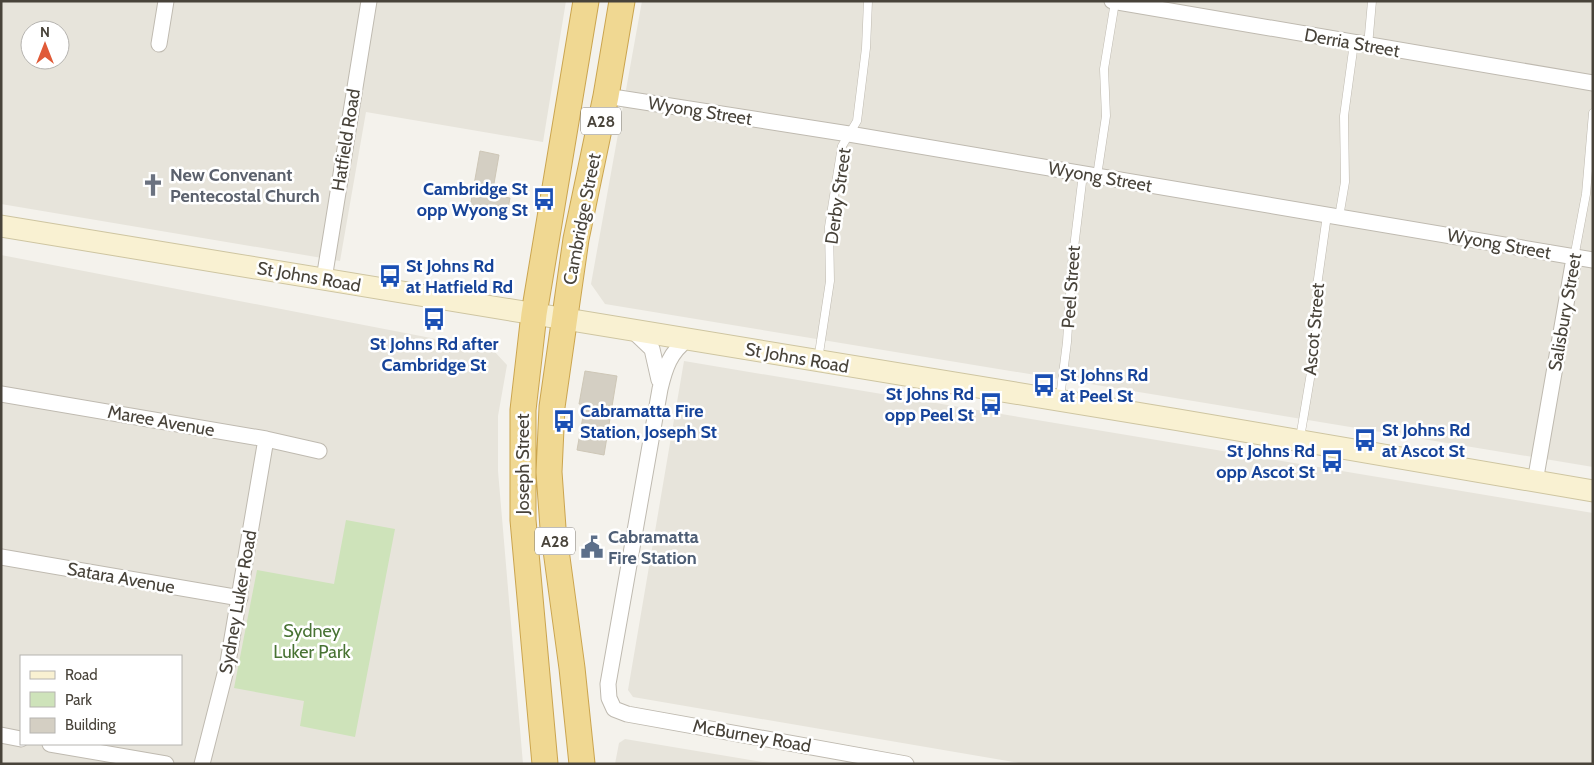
<svg xmlns="http://www.w3.org/2000/svg" width="1594" height="765" viewBox="0 0 1594 765" font-family="Cabin,sans-serif">
  <style>
    .residential { fill: #e7e4db; fill-rule: evenodd }
    .green { fill: #cee3ba }
    .building { fill: #d4cfc3; stroke: #cec7b7 }
    .lines { fill: none; stroke-linecap: round; stroke-linejoin: round }
    .service-casing { stroke: #bfbab0; stroke-width: 9 }
    .minor-casing { stroke: #bfbab0; stroke-width: 17 }
    .secondary-casing { stroke: #cec5a1; stroke-width: 23 }
    .trunk-casing { stroke: #cba54f; stroke-width: 27 }
    .service { stroke: #fff; stroke-width: 8 }
    .minor { stroke: #fff; stroke-width: 15 }
    .secondary { stroke: #f9f1d2; stroke-width: 21 }
    .trunk { stroke: #f0d892; stroke-width: 25 }
    .labels { text-anchor: middle; dominant-baseline: central; stroke-width: 5; stroke-linejoin: round; paint-order: stroke }
    .shield { fill: #fff; stroke: #7f7b75; stroke-width: 1 }
    .shield-label { font-size: 16px; font-weight: bold; fill: #48433a }
    .street-label { font-size: 18px; fill: #48433a; stroke: #fff }
    .worship-label { font-size: 18px; font-weight: bold; fill: #5b616d; stroke: #fff; text-anchor: start }
    .transit-label { font-size: 18px; font-weight: bold; fill: #164399; stroke: #fff; text-anchor: start }
    .service-label { font-size: 18px; font-weight: bold; fill: #4e5e75; stroke: #fff; text-anchor: start }
    .park-label { font-size: 18px; fill: #487334; stroke: #fff }
  </style>
  <rect width="100%" height="100%" fill="#f4f2ec"/>
  <path class="residential" d="M1 1H566L543 142 366 112 340 261 1 204ZM30 30H60V60H30Z
    M642 1H1593V467L605 304 591 284Z
    M1 255 493 350 507 365 498 416V471L523 764H1ZM21 656H181V744H21Z
    M684 361 1593 513V764H1025L633 697 628 690Z
    M625 739 775 764H615L619 743Z"/>
  <path class="green" d="M346 520 395 529 355 737 300 726 304 701 234 688 257 570 334 584Z"/>
  <path class="building" d="M480 151 499 155 492 195 510 198 506 220 469 213Z
    M585 371 617 376 604 455 577 450 585 405 579 404Z"/>
  <g class="lines">
    <defs>
      <path id="service" d="M1368 46 1372 1
        M1097 176 1106 116 1104 69 1115 2
        M1339 217 1345 182 1344 116 1354 43
        M1574 258 1586 194 1593 113
        M818 360 830 281 829 227 842 146 857 121 866 48 868 1
        M1060 398 1067 342 1072 264 1083 174
        M1300 438 1317 337V286L1327 215"/>
      <path id="minor" d="M1112 1 1593 83
        M159 44 166 1
        M606 96 849 134 1593 260
        M324 279 369 1
        M632 330 652 349 659 380
        M688 339C670 352 665 368 660 389L608 684 609 698 614 709 627 714 906 764
        M1 394 266 439 319 451
        M1535 482 1574 258
        M1 557 240 598
        M1 735 21 739
        M50 744 166 764
        M202 764 228 662 266 439"/>
      <path id="secondary" d="M1 226 1179 420 1593 491"/>
      <path id="trunk" d="M545 764 523 520V410L534 314 586 1
        M582 764 572 668 553 528 549 472 552 407 576 239 606 96 622 1"/>
    </defs>
    <use href="#service" class="service-casing"/>
    <use href="#minor" class="minor-casing"/>
    <use href="#secondary" class="secondary-casing"/>
    <use href="#trunk" class="trunk-casing"/>
    <use href="#service" class="service"/>
    <use href="#minor" class="minor"/>
    <use href="#secondary" class="secondary"/>
    <use href="#trunk" class="trunk"/>
  </g>
  <defs>
    <symbol id="church-bare" viewBox="-9 -9 18 18"><path d="M-1.2-6h2.4v3.5h3.3v2.4h-3.3V6h-2.4V-.1h-3.3v-2.4h3.3Z" fill="#6b7280" stroke="#fff" stroke-width="2.5" paint-order="stroke"/></symbol>
    <symbol id="bus-bare" viewBox="-9 -9 18 18"><path d="M-5-6H5V4H4V6H2V4H-2V6H-4V4H-5ZM-3.5-4V0h7V-4ZM-3.5 1.2v1.5H-2V1.2ZM2 1.2v1.5H3.5V1.2Z" fill="#1a4fb4" stroke="#fff" stroke-width="2.5" paint-order="stroke"/></symbol>
    <symbol id="civic-bare" viewBox="-9 -9 18 18"><path d="M-.6-6.5H3V-4.5H.6V-3L4-1V1h2V6H-6V1h2V-1L-.6-3ZM-1.2 2.5V6h2.4V2.5Z" fill="#5c6f8a" stroke="#fff" stroke-width="2.5" paint-order="stroke"/></symbol>
  </defs>
  <g fill-rule="evenodd">
    <use href="#church-bare" x="137" y="169" width="32" height="32"/>
    <use href="#bus-bare" x="528" y="183" width="32" height="32"/>
    <use href="#bus-bare" x="374" y="260" width="32" height="32"/>
    <use href="#bus-bare" x="418" y="303" width="32" height="32"/>
    <use href="#bus-bare" x="1028" y="369" width="32" height="32"/>
    <use href="#bus-bare" x="975" y="388" width="32" height="32"/>
    <use href="#bus-bare" x="548" y="405" width="32" height="32"/>
    <use href="#bus-bare" x="1349" y="424" width="32" height="32"/>
    <use href="#bus-bare" x="1316" y="445" width="32" height="32"/>
    <use href="#civic-bare" x="576" y="531" width="32" height="32"/>
  </g>
  <g class="labels">
    <g class="shield">
      <rect x="581" y="107.5" width="40" height="27" rx="4"/>
      <rect x="535" y="527.5" width="40" height="27" rx="4"/>
    </g>
    <g class="shield-label">
      <text x="601" y="121">A28</text>
      <text x="555" y="541">A28</text>
    </g>
    <g class="street-label">
      <text transform="translate(1352 43) rotate(10)">Derria Street</text>
      <text transform="translate(700 111) rotate(9)">Wyong Street</text>
      <text transform="translate(346 140) rotate(-81)">Hatfield Road</text>
      <text transform="translate(1100 177) rotate(10)">Wyong Street</text>
      <text transform="translate(838 196) rotate(-82)">Derby Street</text>
      <text transform="translate(582 219) rotate(-79)">Cambridge Street</text>
      <text transform="translate(1499 244) rotate(10)">Wyong Street</text>
      <text transform="translate(309 277) rotate(10)">St Johns Road</text>
      <text transform="translate(1071 287) rotate(-86)">Peel Street</text>
      <text transform="translate(1565 312) rotate(-80)">Salisbury Street</text>
      <text transform="translate(1314 329) rotate(-85)">Ascot Street</text>
      <text transform="translate(797 358) rotate(10)">St Johns Road</text>
      <text transform="translate(161 421) rotate(10)">Maree Avenue</text>
      <text transform="translate(523 464) rotate(-90)">Joseph Street</text>
      <text transform="translate(121 578) rotate(10)">Satara Avenue</text>
      <text transform="translate(238 602) rotate(-80)">Sydney Luker Road</text>
      <text transform="translate(752 736) rotate(10)">McBurney Road</text>
    </g>
    <g class="worship-label">
      <text x="170" y="175">New Convenant<tspan x="170" dy="21">Pentecostal Church</tspan></text>
    </g>
    <g class="transit-label">
      <text x="528" y="189" text-anchor="end">Cambridge St<tspan x="528" dy="21">opp Wyong St</tspan></text>
      <text x="406" y="266">St Johns Rd<tspan x="406" dy="21">at Hatfield Rd</tspan></text>
      <text x="434" y="344" text-anchor="middle">St Johns Rd after<tspan x="434" dy="21">Cambridge St</tspan></text>
      <text x="1060" y="375">St Johns Rd<tspan x="1060" dy="21">at Peel St</tspan></text>
      <text x="974" y="394" text-anchor="end">St Johns Rd<tspan x="974" dy="21">opp Peel St</tspan></text>
      <text x="580" y="411">Cabramatta Fire<tspan x="580" dy="21">Station, Joseph St</tspan></text>
      <text x="1382" y="430">St Johns Rd<tspan x="1382" dy="21">at Ascot St</tspan></text>
      <text x="1315" y="451" text-anchor="end">St Johns Rd<tspan x="1315" dy="21">opp Ascot St</tspan></text>
    </g>
    <g class="service-label">
      <text x="608" y="537">Cabramatta<tspan x="608" dy="21">Fire Station</tspan></text>
    </g>
    <g class="park-label">
      <text x="312" y="631">Sydney<tspan x="312" dy="21">Luker Park</tspan></text>
    </g>
  </g>
  <rect width="1594" height="765" fill="none" stroke="#48433a" stroke-width="5"/>
  <rect x="20" y="655" width="162" height="90" fill="#ffffff" stroke="#b6b4b0"/>
  <rect x="30" y="671" width="25" height="8" fill="#f9f1d2" stroke="#b6b4b0"/>
  <text x="65" y="680" font-size="15" fill="#48433a">Road</text>
  <rect x="30" y="692" width="25" height="15" fill="#cee3ba" stroke="#b6b4b0"/>
  <text x="65" y="705" font-size="15" fill="#48433a">Park</text>
  <rect x="30" y="718" width="25" height="15" fill="#d4cfc3" stroke="#b6b4b0"/>
  <text x="65" y="730" font-size="15" fill="#48433a">Building</text>
  <g transform="translate(45 45)"><circle r="24" fill="#ffffff" stroke="#b6b4b0"/>
  <path d="M0-4L9 19L0 12L-9 19Z" fill="#e05a37"/>
  <text y="-8" font-size="14" font-weight="bold" text-anchor="middle" fill="#48433a">N</text>
  </g>
</svg>
